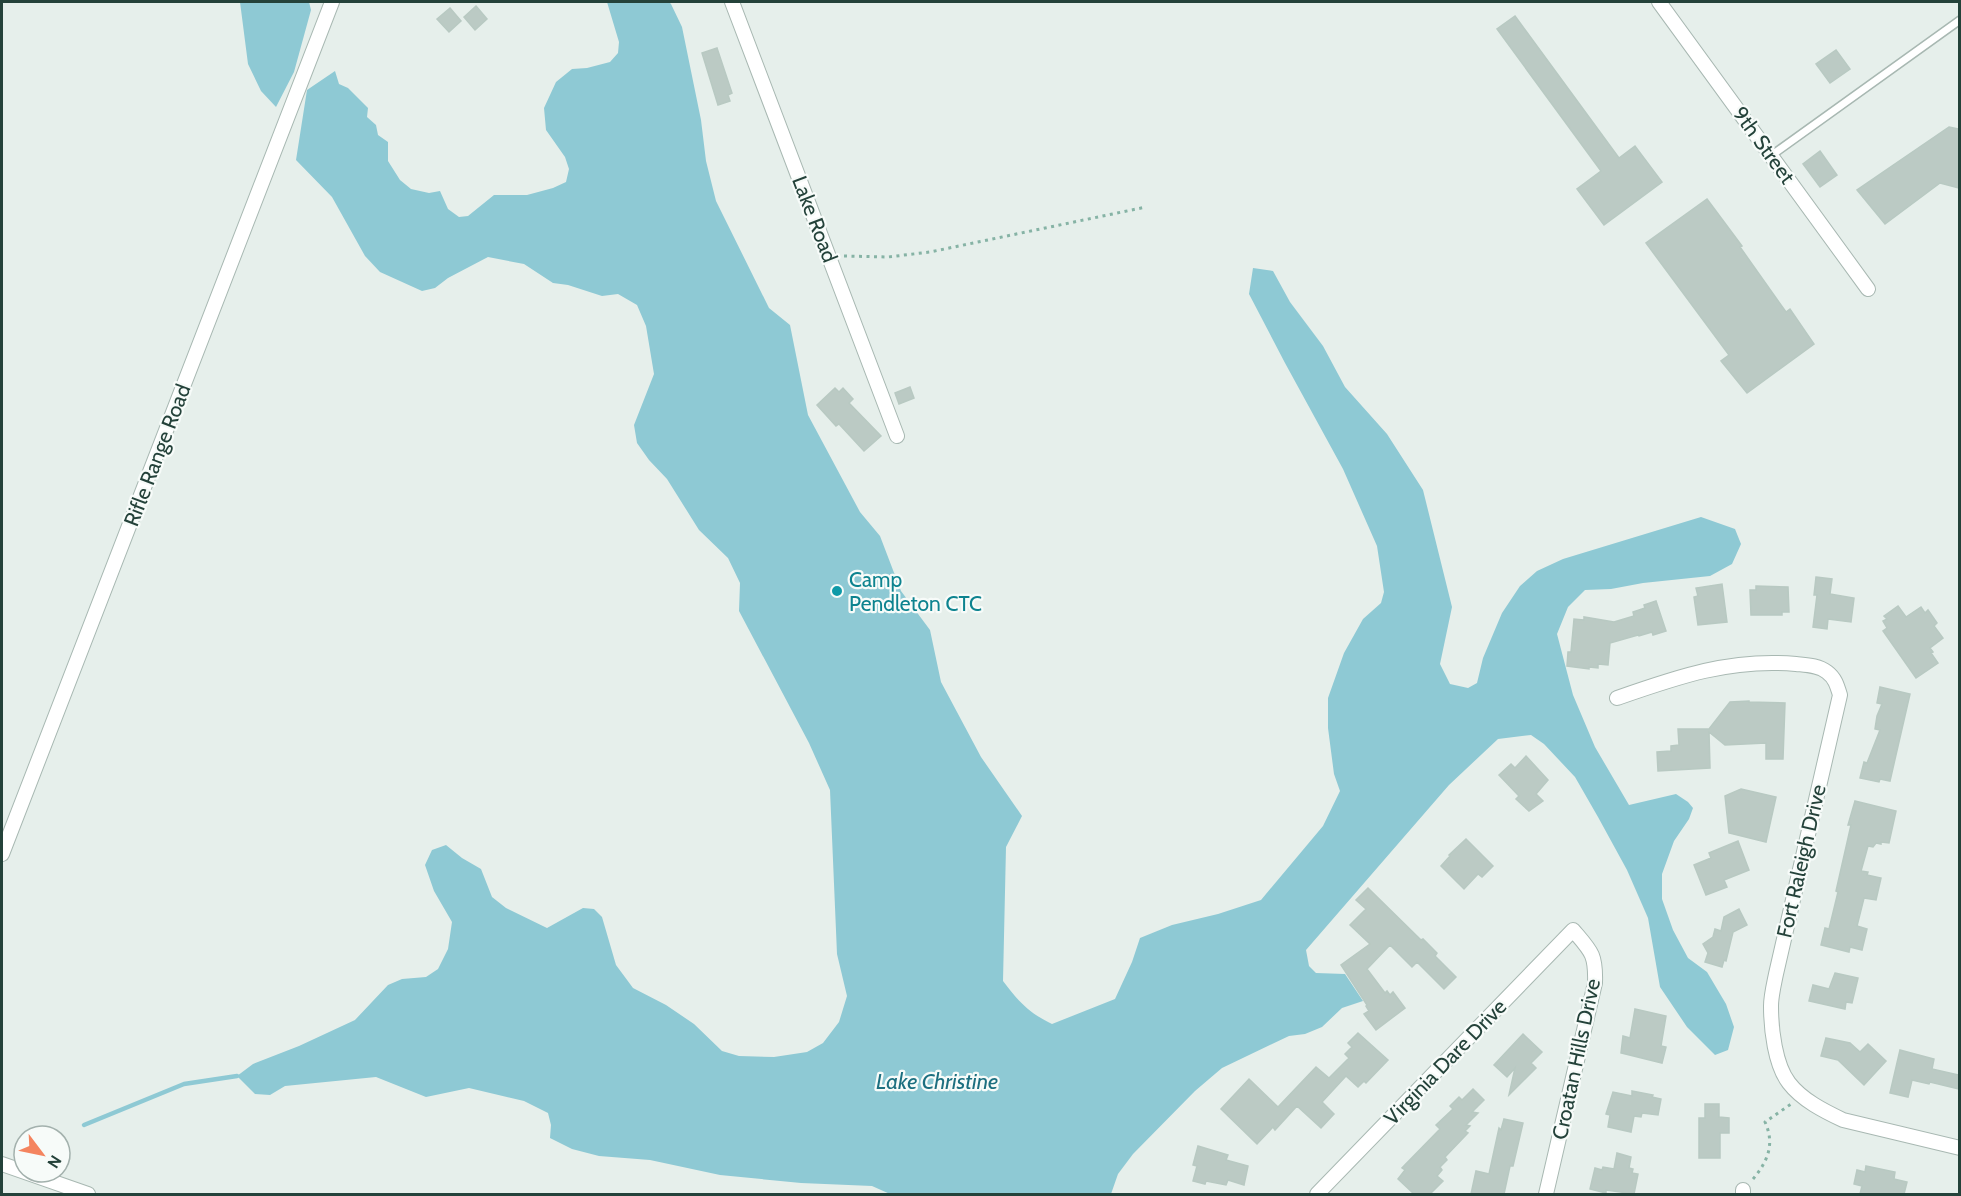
<svg xmlns="http://www.w3.org/2000/svg" width="1961" height="1196" viewBox="0 0 1961 1196" font-family="Cabin,sans-serif">
  <style>
    .water { fill: #8ec9d4 }
    .lines { fill: none; stroke-linecap: round; stroke-linejoin: round }
    .stream { stroke: #8ec9d4; stroke-width: 4.5 }
    .building { fill: #bbcac4; stroke: #b8c9c2; stroke-width: 1.5 }
    .service-casing { stroke: #a8b8b2; stroke-width: 10 }
    .minor-casing { stroke: #a8b8b2; stroke-width: 16 }
    .path { stroke: #86b3a5; stroke-width: 3; stroke-dasharray: 3 4.5; stroke-linecap: butt }
    .service { stroke: #fff; stroke-width: 7 }
    .minor { stroke: #fff; stroke-width: 14 }
    .culture-dot { fill: #0f9aa8; stroke: #f7fbf9; stroke-width: 2 }
    .labels { text-anchor: middle; dominant-baseline: central; stroke-width: 4.5; stroke-linejoin: round; paint-order: stroke }
    .street-label { font-size: 21px; fill: #24423a; stroke: #f7fbf9 }
    .culture-label { font-size: 21px; fill: #0d838f; stroke: #f7fbf9; text-anchor: start }
    .water-label { font-size: 22px; font-style: italic; fill: #1c6f80; stroke: #f7fbf9 }
  </style>
  <rect width="100%" height="100%" fill="#e6efeb"/>
  <path class="water" d="M240 2H309L311 10 294 72 276 107 261 91 248 64Z
    M607 2H669L671 4 682 27 701 120 706 161 716 201 769 308 790 325 808 415 860 512 880 536 901 591 930 630 941 682 981 757 1022 816 1006 847 1003 981C1018 1001 1029 1013 1052 1024L1115 999 1132 962 1140 938 1172 925 1218 914 1261 900 1323 826 1340 791 1334 774 1328 728V698L1344 653 1363 619 1381 603 1384 592 1377 546 1343 469 1285 363 1249 294 1253 268 1273 271 1290 302 1323 346 1345 387 1387 434 1423 490 1452 607 1440 664 1450 684 1468 688 1477 683 1483 658 1502 613 1520 586 1537 571 1563 559 1701 517 1735 529 1741 544 1732 564 1710 576 1643 583 1611 589 1585 590 1568 607 1557 634 1573 695 1595 747 1629 805 1676 794 1688 802 1693 808 1689 819 1674 841 1662 874V899L1673 930 1688 958 1707 972 1726 1004 1734 1027 1728 1050 1715 1055 1687 1027 1660 987 1648 918 1627 870 1598 817 1575 777 1544 744 1531 735 1498 739 1449 785 1306 950 1309 966 1316 973 1345 974 1363 1001 1342 1008 1322 1027 1305 1034 1289 1036 1222 1068 1195 1091 1133 1154 1118 1174 1111 1194H890L872 1186 801 1183 720 1175 650 1160 599 1156 572 1149 550 1138 551 1125 548 1113 524 1101 469 1088 426 1097 376 1077 285 1086 270 1095 255 1094 237 1076 253 1064 299 1046 355 1020 388 985 402 979 426 977 438 969 448 949 452 922 434 891 425 865 432 850 446 845 462 858 481 869 492 897 506 908 547 928 583 908 594 909 602 917 616 965 633 988 666 1005 694 1024 722 1051 739 1056 774 1057 807 1052 823 1043 839 1022 847 996 837 954 830 790 809 743 739 611 740 583 728 558 699 530 667 479 649 460 637 443 634 425 654 374 646 326 637 305 618 294 602 296 568 285 553 283 524 264 488 257 448 278 435 288 422 291 380 272 365 256 332 197 296 160 307 90 335 71 339 84 348 88 368 108 367 117 376 125 378 135 388 142V161L400 180 411 189 429 193 440 191 448 209 459 217 468 216 494 195H527L553 188 566 182 569 169 565 157 546 130 544 108 556 82 572 69 587 68 610 62 618 53 619 42Z"/>
  <g class="lines">
    <path class="stream" d="M84 1125 184 1084 237 1076"/>
  </g>
  <path class="building" d="M476 6 487 19 475 30 464 17Z
    M450 8 461 21 449 32 437 19Z
    M1515 16 1619 158 1635 146 1662 182 1604 225 1577 189 1601 171 1497 29Z
    M717 48 732 93 728 95 730 101 718 105 702 53Z
    M1836 50 1850 69 1830 83 1816 64Z
    M1949 127 1959 129V188L1940 183 1885 224 1857 190Z
    M1820 151 1837 175 1820 187 1803 164Z
    M1707 199 1742 246 1740 247 1786 312 1790 309 1814 344 1747 393 1721 361 1729 355 1646 243Z
    M910 387 914 398 899 404 895 393Z
    M835 388 839 392 843 388 853 399 849 403 881 436 864 451 839 424 836 426 817 405Z
    M1816 577 1832 579 1830 594 1854 598 1851 622 1828 619 1827 629 1813 627 1817 595H1814Z
    M1722 584 1727 622 1698 625 1694 597 1698 596 1696 588Z
    M1756 586 1788 587 1789 612H1782V615H1751L1750 590H1756Z
    M1656 601 1666 631 1653 635 1652 632 1639 636 1638 635 1610 643 1608 665 1598 664V668L1589 667V669L1567 666 1568 652H1571L1574 619 1584 620V617L1614 622 1634 616 1633 612 1645 608 1644 605Z
    M1898 606 1906 617 1921 607 1925 613 1928 610 1937 623 1934 626 1943 638 1930 648 1933 652 1931 653 1938 663 1916 678 1883 631 1887 628 1883 621 1887 619 1884 616Z
    M1880 687 1910 694 1890 781 1880 779 1879 782 1860 778 1864 762 1867 763 1880 730 1875 729 1877 716 1882 704 1877 703Z
    M1749 701V702L1785 703 1783 759H1766V743L1725 745 1709 732 1710 768 1658 771 1657 752 1671 751V746L1679 745 1678 729H1709L1730 702Z
    M1526 756 1548 780 1536 794 1543 801 1529 811 1516 799 1519 796 1499 775 1511 764 1515 768Z
    M1741 789 1776 797 1766 842 1729 833 1725 796Z
    M1855 801 1896 811 1889 843 1881 842V844L1876 843 1873 847 1868 846 1861 871 1868 872 1867 875 1881 878 1876 900 1864 898 1857 926 1867 929 1862 950 1850 947 1849 952 1821 945 1825 928 1829 929 1838 892 1836 891 1851 825H1848Z
    M1466 839 1493 866 1482 877 1478 874 1464 889 1441 866 1450 856 1449 855Z
    M1738 841 1749 870 1724 880 1727 887 1706 895 1694 865 1711 858 1709 853Z
    M1368 888 1421 940 1423 939 1437 953 1435 956 1456 977 1444 989 1417 962 1412 967 1390 945 1367 969 1385 993 1387 991 1390 995 1393 992 1405 1008 1376 1030 1364 1014 1369 1011 1366 1006 1367 1005 1341 965 1370 944 1350 925 1366 909 1356 900Z
    M1739 909 1747 925 1733 932 1726 961 1724 960 1722 967 1705 962 1708 953 1703 944 1713 937 1715 929 1721 931 1724 917Z
    M1835 973 1858 978 1852 1003 1846 1002 1845 1009 1809 1001 1813 985 1829 989Z
    M1635 1009 1666 1016 1661 1046 1666 1047 1662 1063 1621 1053 1623 1036 1630 1038Z
    M1358 1033 1388 1060 1366 1083 1364 1081 1358 1087 1346 1076 1322 1102 1334 1114 1321 1128 1297 1106 1275 1130 1273 1127 1257 1144 1221 1109 1249 1079 1278 1107 1316 1067 1329 1078 1349 1058 1345 1054 1352 1047 1348 1043Z
    M1523 1034 1542 1052 1531 1063 1536 1068 1509 1095 1515 1068 1507 1077 1494 1065Z
    M1826 1038 1850 1043 1860 1052 1868 1044 1886 1061 1864 1085 1838 1060 1821 1056Z
    M1900 1050 1934 1059 1932 1069 1959 1075V1089L1930 1082 1929 1084 1912 1080 1908 1097 1890 1093Z
    M1473 1089 1484 1100 1472 1112 1478 1113 1466 1125 1470 1126 1465 1131 1468 1133 1445 1157 1447 1160 1440 1167 1442 1170 1437 1176 1443 1181 1430 1194H1414L1398 1179 1405 1170 1402 1168 1440 1129 1436 1125 1453 1109 1450 1106 1459 1097 1462 1100Z
    M1632 1091 1653 1095 1652 1097 1661 1099 1658 1115 1642 1113 1641 1117 1634 1116 1631 1132 1608 1127 1610 1115 1606 1114 1613 1092 1632 1096Z
    M1705 1104H1719V1117L1729 1118V1133H1720V1158H1699V1118H1705Z
    M1504 1119 1523 1123 1513 1166H1510L1504 1194H1471L1476 1171 1489 1174 1499 1128 1501 1130Z
    M1198 1146 1228 1155 1226 1160 1248 1166 1244 1185 1228 1180 1226 1185 1206 1181 1205 1184 1193 1181 1197 1166 1193 1165Z
    M1617 1153 1631 1157 1629 1168 1633 1169 1632 1173 1638 1174 1634 1194 1606 1190V1193L1590 1189 1595 1168 1602 1170 1603 1167 1614 1169Z
    M1866 1166 1895 1172 1894 1179 1907 1182 1904 1194H1860L1862 1186 1854 1184 1857 1170 1865 1172Z"/>
  <g class="lines">
    <defs>
      <path id="service" d="M1772 155 1960 20"/>
      <path id="minor" d="M732 2 897 436
        M1659 2 1868 289
        M1617 698C1677 677 1731 658 1796 664 1806 665 1818 665 1827 672 1835 678 1837 685 1840 695L1776 974C1774 984 1771 996 1771 1006 1771 1029 1775 1065 1789 1083 1802 1100 1824 1111 1843 1120L1960 1148
        M2 854 332 2
        M2 1164 88 1194
        M1317 1194 1573 930C1591 951 1596 954 1595 983L1546 1194
        M1743 1194V1190"/>
    </defs>
    <use href="#service" class="service-casing"/>
    <use href="#minor" class="minor-casing"/>
    <path class="path" d="M844 256 888 257 930 252 1146 207
      M1753 1179C1768 1161 1775 1144 1765 1122L1791 1104"/>
    <use href="#service" class="service"/>
    <use href="#minor" class="minor"/>
  </g>
  <circle class="culture-dot" cx="837" cy="591" r="6"/>
  <g class="labels">
    <g class="street-label">
      <text transform="translate(1764 145) rotate(54)">9th Street</text>
      <text transform="translate(815 219) rotate(69)">Lake Road</text>
      <text transform="translate(157 455) rotate(-69)">Rifle Range Road</text>
      <text transform="translate(1801 861) rotate(-77)">Fort Raleigh Drive</text>
      <text transform="translate(1576 1059) rotate(-78)">Croatan Hills Drive</text>
      <text transform="translate(1445 1062) rotate(-46)">Virginia Dare Drive</text>
    </g>
    <g class="culture-label">
      <text x="849" y="579">Camp<tspan x="849" dy="24">Pendleton CTC</tspan></text>
    </g>
    <g class="water-label">
      <text x="937" y="1081">Lake Christine</text>
    </g>
  </g>
  <rect width="1961" height="1196" fill="none" stroke="#24423a" stroke-width="6"/>
  <g transform="translate(42 1154) rotate(122)"><circle r="28" fill="#f7fbf9" stroke="#a3b1ad" stroke-width="1.5"/>
  <path d="M0-4.5L10 22L0 15L-10 22Z" fill="#f4845f"/>
  <text y="-9" font-size="16" font-weight="bold" text-anchor="middle" fill="#24423a">N</text>
  </g>
</svg>
